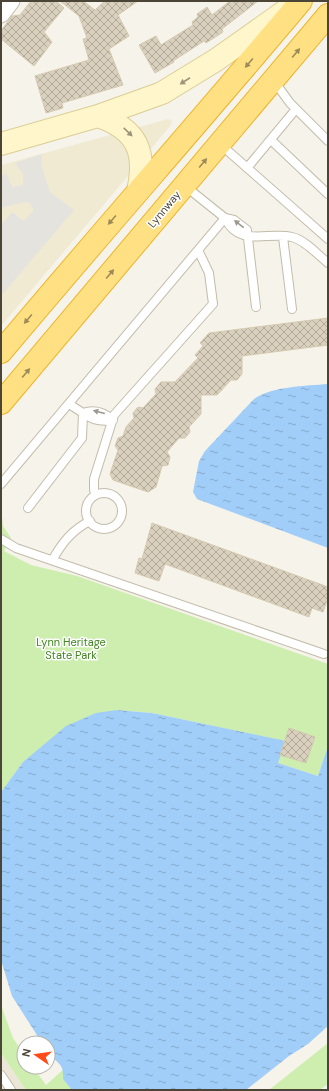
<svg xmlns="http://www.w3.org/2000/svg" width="329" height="1091" viewBox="0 0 329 1091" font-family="'DM Sans',sans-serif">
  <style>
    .residential { fill: #ebe6d7 }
    .education { fill: #f1ead2 }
    .park { fill: #cdeeaf }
    .parking { fill: #e5e3de }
    .water { fill: url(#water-ripples) }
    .building { fill: url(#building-cross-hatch); stroke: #d5c9b0 }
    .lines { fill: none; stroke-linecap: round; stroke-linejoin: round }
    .service-casing { stroke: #c3bcab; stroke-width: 10 }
    .minor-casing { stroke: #c3bcab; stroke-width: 19 }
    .secondary-casing { stroke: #dbcd95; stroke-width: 24 }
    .trunk-casing { stroke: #eeb42c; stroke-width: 24 }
    .service { stroke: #fff; stroke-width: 8 }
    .minor { stroke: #fff; stroke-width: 17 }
    .secondary { stroke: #fff6cb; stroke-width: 22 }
    .trunk { stroke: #ffe183; stroke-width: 22 }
    .oneway { fill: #9c8b59 }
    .oneway2 { fill: #9c957a }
    .oneway3 { fill: #9c9991 }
    .labels { text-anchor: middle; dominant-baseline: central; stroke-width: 3; stroke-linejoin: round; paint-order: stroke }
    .street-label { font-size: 11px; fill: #4b4537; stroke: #fff }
    .park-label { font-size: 11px; fill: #418522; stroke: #fff }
  </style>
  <defs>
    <pattern id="water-ripples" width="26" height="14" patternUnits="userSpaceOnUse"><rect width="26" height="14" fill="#a1cef8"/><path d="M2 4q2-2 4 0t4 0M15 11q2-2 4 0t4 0" fill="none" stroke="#85a9ca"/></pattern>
    <pattern id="building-cross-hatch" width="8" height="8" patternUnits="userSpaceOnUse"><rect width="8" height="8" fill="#d9d0be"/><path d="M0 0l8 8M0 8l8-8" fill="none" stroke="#b2ab9b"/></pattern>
  </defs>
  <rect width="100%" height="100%" fill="#f6f3ea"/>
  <path class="residential" d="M1 1053 26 1090H1Z"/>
  <path class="education" d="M168 119 172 121 171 125 1 326V165Z"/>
  <path class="park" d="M1 507 3 526 11 538 4 551 31 565 77 576 328 664V746L318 776 278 763 285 741 152 713 117 710 23 762 1 792Z
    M1 1005 13 1038 24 1054V1067H33L46 1085 64 1069 63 1079 72 1090H26L1 1053Z
    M328 1043V1084L320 1090H269Z"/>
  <path class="parking" d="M42 154 41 165 50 192 74 210 1 296V225L12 212 22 220H25L33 211V208L30 203 25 202 1 208V175L7 174 12 187 22 185 23 183V174L15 163Z"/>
  <path class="water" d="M328 384V548L197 499 193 492 199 461 205 451 254 399C272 386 306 386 328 384Z
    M117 710 152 713 286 741 278 763 318 776 328 746V1026L308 1044 289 1056 246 1090H72L63 1079C64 1063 58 1064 48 1053V1043H42L12 996 1 960V792L23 762 66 726 96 713Z"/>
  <path class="building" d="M31 1H56L64 8 44 32 52 42 34 66 1 39V31L12 16 20 15Z
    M60 1H83L95 10 105 1H138L118 15 129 36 109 49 123 85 62 103 63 108 46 113 35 76 89 60 83 39 87 38 79 16Z
    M230 1H258L222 29 223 32 206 43 204 41 173 61 174 62 155 73 139 45 156 36 161 45 193 25 192 22 198 17 197 14 207 7 212 15Z
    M328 318V345L242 356V374L237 380H231L217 395H201V414L189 427 190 432 185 438H179L167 452 170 457 168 465 162 466 156 487 148 492 113 480 110 474 118 450 115 446 118 438 123 436 126 427 134 418 133 413 138 407 143 408 156 394 155 389 161 382H175L198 358 195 355 203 346 200 343 209 333Z
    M152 523 328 587V598L323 612 312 608 309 617 165 564 159 581 135 573 139 558 142 559Z
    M289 728 315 737 306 763 280 755Z"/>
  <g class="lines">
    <defs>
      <path id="service" d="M274 81 290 103 328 141
        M271 140 328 194
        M220 144 328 239
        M247 168 296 109
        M225 218C239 248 268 231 292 237 305 240 318 255 328 263
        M225 218 234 220 247 230 256 307
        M283 237 292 309
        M83 413C94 409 104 412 113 420
        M83 413C92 420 102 422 113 420
        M1 484 225 218 185 186
        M86 511a18 18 0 1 1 36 0a18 18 0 1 1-36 0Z
        M96 495 94 490V479L114 415 213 304 209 273 198 250
        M28 508 82 438 83 413 69 404
        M1 539 16 548 324 654
        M53 559C62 543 72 530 90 521
        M1 1075 11 1090"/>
      <path id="minor" d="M1 14 11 1"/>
      <path id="secondary" d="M98 116C137 129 147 152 138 191
        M1 144 98 116 162 93 216 60 288 9"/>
      <path id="trunk" d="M1 352C100 234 202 119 301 1
        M1 403 328 15"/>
    </defs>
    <use href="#service" class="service-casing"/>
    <use href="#minor" class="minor-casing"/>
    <use href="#secondary" class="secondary-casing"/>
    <use href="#trunk" class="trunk-casing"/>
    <use href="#service" class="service"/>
    <use href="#minor" class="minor"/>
    <use href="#secondary" class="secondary"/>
    <use href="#trunk" class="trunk"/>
  </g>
  <defs><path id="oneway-solid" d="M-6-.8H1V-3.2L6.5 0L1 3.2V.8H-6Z"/></defs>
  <g class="oneway">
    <use href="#oneway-solid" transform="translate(296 53) rotate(-50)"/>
    <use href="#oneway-solid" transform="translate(249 63) rotate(130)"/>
    <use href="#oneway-solid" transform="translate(203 163) rotate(-50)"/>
    <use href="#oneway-solid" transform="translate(112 220) rotate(131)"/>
    <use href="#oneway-solid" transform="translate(110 274) rotate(-50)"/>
    <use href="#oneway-solid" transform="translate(28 319) rotate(130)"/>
    <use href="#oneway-solid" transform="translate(26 373) rotate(-50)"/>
  </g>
  <g class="oneway2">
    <use href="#oneway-solid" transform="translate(185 81) rotate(147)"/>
    <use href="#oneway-solid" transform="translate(128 132) rotate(44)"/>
  </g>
  <g class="oneway3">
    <use href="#oneway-solid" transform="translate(239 224) rotate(-142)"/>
    <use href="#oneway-solid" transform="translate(99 412) rotate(-165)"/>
  </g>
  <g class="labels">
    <g class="street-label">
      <text transform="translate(164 209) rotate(-50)">Lynnway</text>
    </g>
    <g class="park-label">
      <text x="71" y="642">Lynn Heritage<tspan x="71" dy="13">State Park</tspan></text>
    </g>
  </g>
  <rect width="329" height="1091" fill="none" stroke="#4b4537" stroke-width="4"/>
  <g transform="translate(36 1055) rotate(283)"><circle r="19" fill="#ffffff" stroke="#b7b5af"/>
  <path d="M0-3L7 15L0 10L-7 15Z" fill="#ff4b18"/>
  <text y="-6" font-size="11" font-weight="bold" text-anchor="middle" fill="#4b4537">N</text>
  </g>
</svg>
